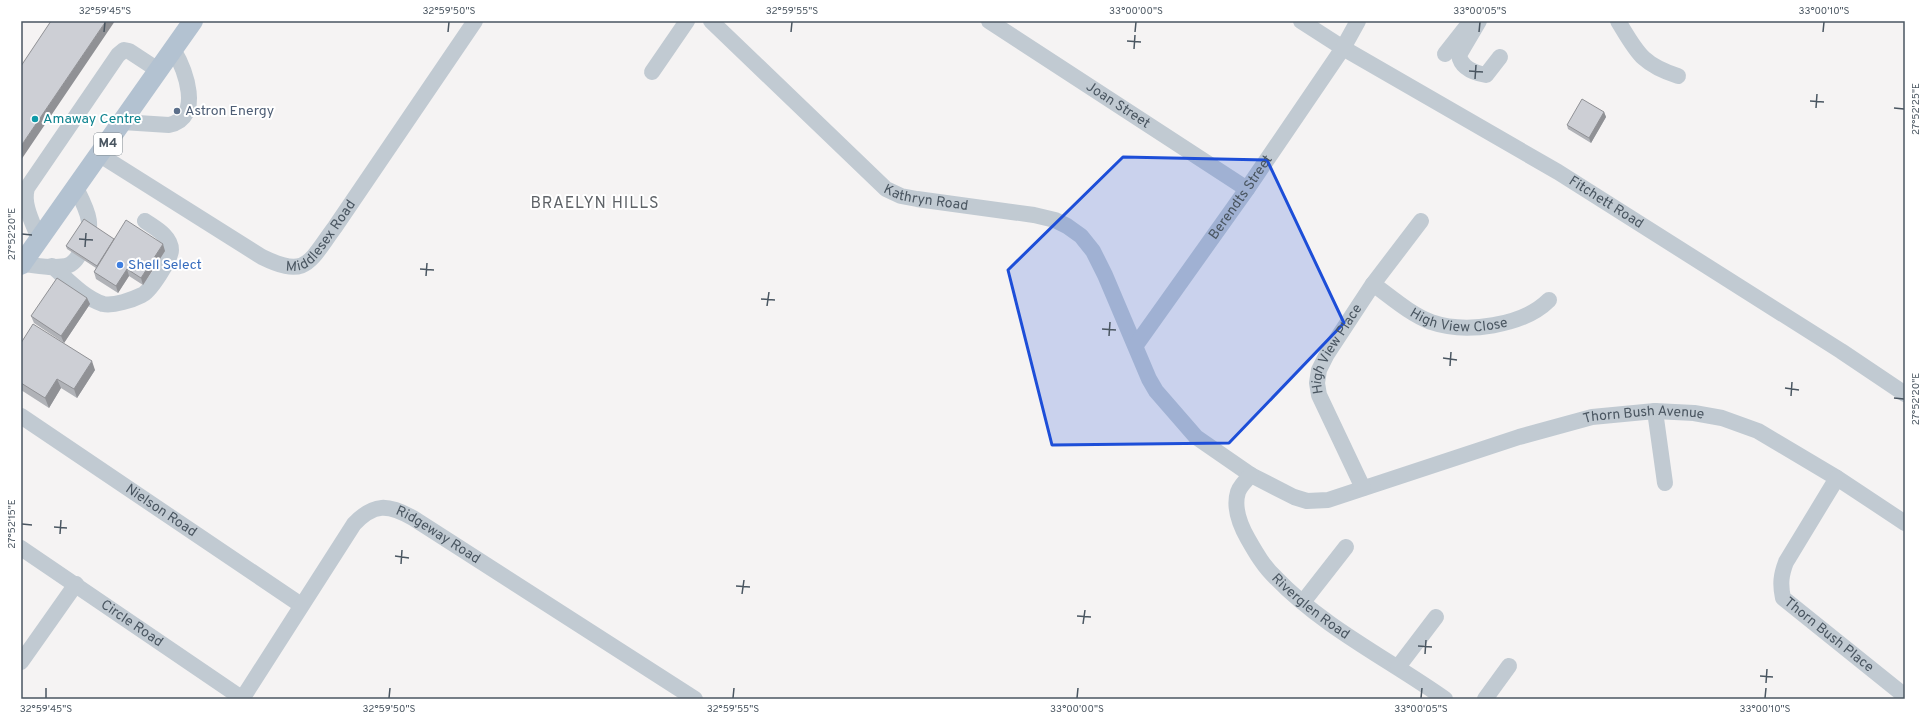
<svg xmlns="http://www.w3.org/2000/svg" width="1926" height="720" viewBox="0 0 1926 720" font-family="Overpass,sans-serif">
  <style>
    .lines { fill: none; stroke-linecap: round; stroke-linejoin: round }
    .minor { stroke: #c1cad2; stroke-width: 16 }
    .major { stroke: #b3c2d1; stroke-width: 20 }
    .wall { fill: #b0b2b7 }
    .shaded-wall { fill: #909195 }
    .building { fill: #cdcfd5; stroke: #909195 }
    .marked { fill: #1d4ed8; fill-opacity: 0.2; stroke: #1d4ed8; stroke-width: 3; stroke-linejoin: round }
    .ticks { fill: none; stroke: #4a5661; stroke-width: 1.5 }
    .service-dot { fill: #5c6f8a; stroke: #fff; stroke-width: 1.5 }
    .culture-dot { fill: #0f9aa8; stroke: #fff; stroke-width: 1.5 }
    .shop-dot { fill: #3f7fe0; stroke: #fff; stroke-width: 1.5 }
    .labels { text-anchor: middle; dominant-baseline: central; stroke-width: 4; stroke-linejoin: round; paint-order: stroke }
    .shield { fill: #fff; stroke: #808990; stroke-width: 1 }
    .shield-label { font-size: 13px; font-weight: bold; fill: #4a5661 }
    .street-label { font-size: 14px; fill: #4a5661; stroke: #fff }
    .service-label { font-size: 14px; fill: #4e5e75; stroke: #fff; text-anchor: start }
    .culture-label { font-size: 14px; fill: #0d838f; stroke: #fff; text-anchor: start }
    .shop-label { font-size: 14px; fill: #366cbe; stroke: #fff; text-anchor: start }
    .quarter-label { font-size: 16px; letter-spacing: 1px; fill: #5f6368; stroke: #fff }
    .neatline { fill: none; stroke: #4a5661; stroke-width: 1.5 }
    .ticks-label { font-size: 10px; text-anchor: middle; fill: #4a5661 }
  </style>
  <rect width="100%" height="100%" fill="#f5f3f3"/>
  <g class="lines">
    <g class="minor">
      <path id="s1" d="M711 21 886 189 901 196 917 199 1034 215 1055 220 1067 226 1081 236 1093 251 1105 275 1149 379 1156 391 1196 437 1251 475 1294 497 1307 501 1328 500 1519 437 1592 417 1655 411 1694 413 1722 418 1758 431 1837 478 1905 523"/>
      <path id="s2" d="M989 21 1247 189"/>
      <path id="s3" d="M1301 21 1343 48 1558 172 1841 351 1905 394"/>
      <path d="M1479 21 1459 55C1461 68 1475 73 1486 75L1500 57"/>
      <path d="M1618 21C1637 52 1641 64 1678 76"/>
      <path d="M1445 54 1467 26"/>
      <path d="M652 72 687 21"/>
      <path d="M122 122 169 125C204 118 185 69 173 49"/>
      <path id="s4" d="M100 155 262 257C307 279 309 262 335 227L475 21"/>
      <path d="M39 239C33 223 22 204 27 188L118 55 124 50 129 51 158 70"/>
      <path d="M22 264C36 265 56 270 69 265 74 263 79 256 81 251 96 226 88 212 76 188"/>
      <path d="M52 266C67 279 84 298 103 304 114 306 132 300 142 295 150 292 171 259 171 250 171 236 155 228 145 221"/>
      <path id="s5" d="M1373 284C1391 297 1410 314 1431 322 1466 334 1523 326 1549 300"/>
      <path id="s6" d="M1136 345 1247 189 1343 48 1358 21"/>
      <path d="M1655 411 1665 483"/>
      <path id="s7" d="M21 416 301 605"/>
      <path id="s8" d="M1251 475C1246 480 1240 486 1238 492 1233 508 1240 525 1248 539 1256 553 1264 567 1276 578 1323 627 1390 660 1445 699"/>
      <path id="s9" d="M1837 478 1786 562C1781 575 1780 584 1783 598L1905 696"/>
      <path id="s10" d="M1363 488 1319 395 1317 383 1319 370 1327 354 1373 284 1421 221"/>
      <path id="s11" d="M21 548 243 699"/>
      <path d="M1303 602 1346 547"/>
      <path d="M21 662 76 584"/>
      <path d="M1398 667 1436 617"/>
      <path id="s12" d="M242 699 354 524C374 503 388 504 413 518L695 699"/>
      <path d="M1485 699 1509 666"/>
    </g>
    <path class="major" d="M21 265 193 21"/>
  </g>
  <path class="wall" d="M1604 112 1606 117 1591 143 1568 129 1567 125Z
    M114 239 165 251 143 285 129 276 118 293 96 279 94 272 96 268 67 249 66 246Z
    M87 298 90 304 64 343 34 323 31 316Z
    M21 343 95 370 77 398 61 388 49 408 21 390Z"/>
  <path class="shaded-wall" d="M106 21H115L21 160V146Z
    M1604 112 1606 117 1591 143 1589 138Z
    M163 244 165 251 143 285 141 278Z
    M127 269 129 276 118 293 116 286Z
    M87 298 90 304 64 343 61 336Z
    M92 361 95 370 77 398 74 389Z
    M57 379 61 388 49 408 45 398Z"/>
  <path class="building" d="M51 21H106L21 146V66Z
    M1582 99 1604 112 1589 138 1567 125Z
    M84 219 114 239 97 266 66 246Z
    M126 220 163 244 141 278 127 269 116 286 94 272Z
    M57 278 87 298 61 336 31 316Z
    M33 324 92 361 74 389 57 379 45 398 21 383V343Z"/>
  <path class="marked" d="M1123 157 1267 160 1344 323 1229 443 1052 445 1008 270Z"/>
  <path class="ticks" d="M104 32 105 22M448 32 449 22M791 32 792 22M1135 32 1136 22M1479 32 1480 22M1823 32 1824 22M1127 41 1141 42M1134 49 1135 35M1469 71 1483 72M1475 79 1476 65M1810 101 1824 102M1816 108 1817 94M1894 108 1904 109M22 234 32 235M79 239 93 240M85 247 86 233M420 269 434 270M426 276 427 263M761 299 775 300M767 306 769 292M1102 329 1116 330M1109 336 1110 322M1443 358 1457 360M1450 366 1451 352M1785 388 1799 390M1791 396 1792 382M1894 398 1904 399M22 524 32 525M54 527 67 528M60 534 61 520M395 556 409 558M401 564 402 550M736 586 750 587M742 594 744 580M1077 616 1091 617M1083 624 1085 610M1418 646 1432 647M1425 654 1426 640M1760 676 1773 677M1766 683 1767 669M46 698V688M389 698 390 688M733 698 734 688M1077 698 1078 688M1421 698 1422 688M1765 698 1766 688"/>
  <circle class="service-dot" cx="177" cy="111" r="4"/>
  <circle class="culture-dot" cx="35" cy="119" r="4"/>
  <circle class="shop-dot" cx="120" cy="265" r="4"/>
  <g class="labels">
    <rect class="shield" x="94" y="133" width="28" height="22" rx="3"/>
    <g class="shield-label">
      <text x="108" y="144">M4</text>
    </g>
    <g class="street-label">
      <text stroke="none"><textPath href="#s2" startOffset="154">Joan Street</textPath></text>
      <text stroke="none"><textPath href="#s1" startOffset="284">Kathryn Road</textPath></text>
      <text stroke="none"><textPath href="#s6" startOffset="181">Berendts Street</textPath></text>
      <text stroke="none"><textPath href="#s3" startOffset="355">Fitchett Road</textPath></text>
      <text stroke="none"><textPath href="#s4" startOffset="266">Middlesex Road</textPath></text>
      <text stroke="none"><textPath href="#s5" startOffset="97">High View Close</textPath></text>
      <text stroke="none"><textPath href="#s10" startOffset="154">High View Place</textPath></text>
      <text stroke="none"><textPath href="#s1" startOffset="1158">Thorn Bush Avenue</textPath></text>
      <text stroke="none"><textPath href="#s7" startOffset="169">Nielson Road</textPath></text>
      <text stroke="none"><textPath href="#s12" startOffset="304">Ridgeway Road</textPath></text>
      <text stroke="none"><textPath href="#s8" startOffset="164">Riverglen Road</textPath></text>
      <text stroke="none"><textPath href="#s11" startOffset="134">Circle Road</textPath></text>
      <text stroke="none"><textPath href="#s9" startOffset="194">Thorn Bush Place</textPath></text>
    </g>
    <g class="service-label">
      <text x="185" y="111">Astron Energy</text>
    </g>
    <g class="culture-label">
      <text x="43" y="119">Amaway Centre</text>
    </g>
    <g class="shop-label">
      <text x="128" y="265">Shell Select</text>
    </g>
    <g class="quarter-label">
      <text x="595" y="204">BRAELYN HILLS</text>
    </g>
  </g>
  <rect width="1926" height="720" fill="none" stroke="#ffffff" stroke-width="44"/>
  <rect x="22" y="22" width="1882" height="676" class="neatline"/>
  <g class="ticks-label">
    <text x="105" y="14">32°59'45"S</text>
    <text x="449" y="14">32°59'50"S</text>
    <text x="792" y="14">32°59'55"S</text>
    <text x="1136" y="14">33°00'00"S</text>
    <text x="1480" y="14">33°00'05"S</text>
    <text x="1824" y="14">33°00'10"S</text>
    <text transform="translate(1915 109) rotate(-90)" y="4">27°52'25"E</text>
    <text transform="translate(11 234) rotate(-90)" y="4">27°52'20"E</text>
    <text transform="translate(1915 399) rotate(-90)" y="4">27°52'20"E</text>
    <text transform="translate(11 524) rotate(-90)" y="4">27°52'15"E</text>
    <text x="46" y="712">32°59'45"S</text>
    <text x="389" y="712">32°59'50"S</text>
    <text x="733" y="712">32°59'55"S</text>
    <text x="1077" y="712">33°00'00"S</text>
    <text x="1421" y="712">33°00'05"S</text>
    <text x="1765" y="712">33°00'10"S</text>
  </g>
</svg>
